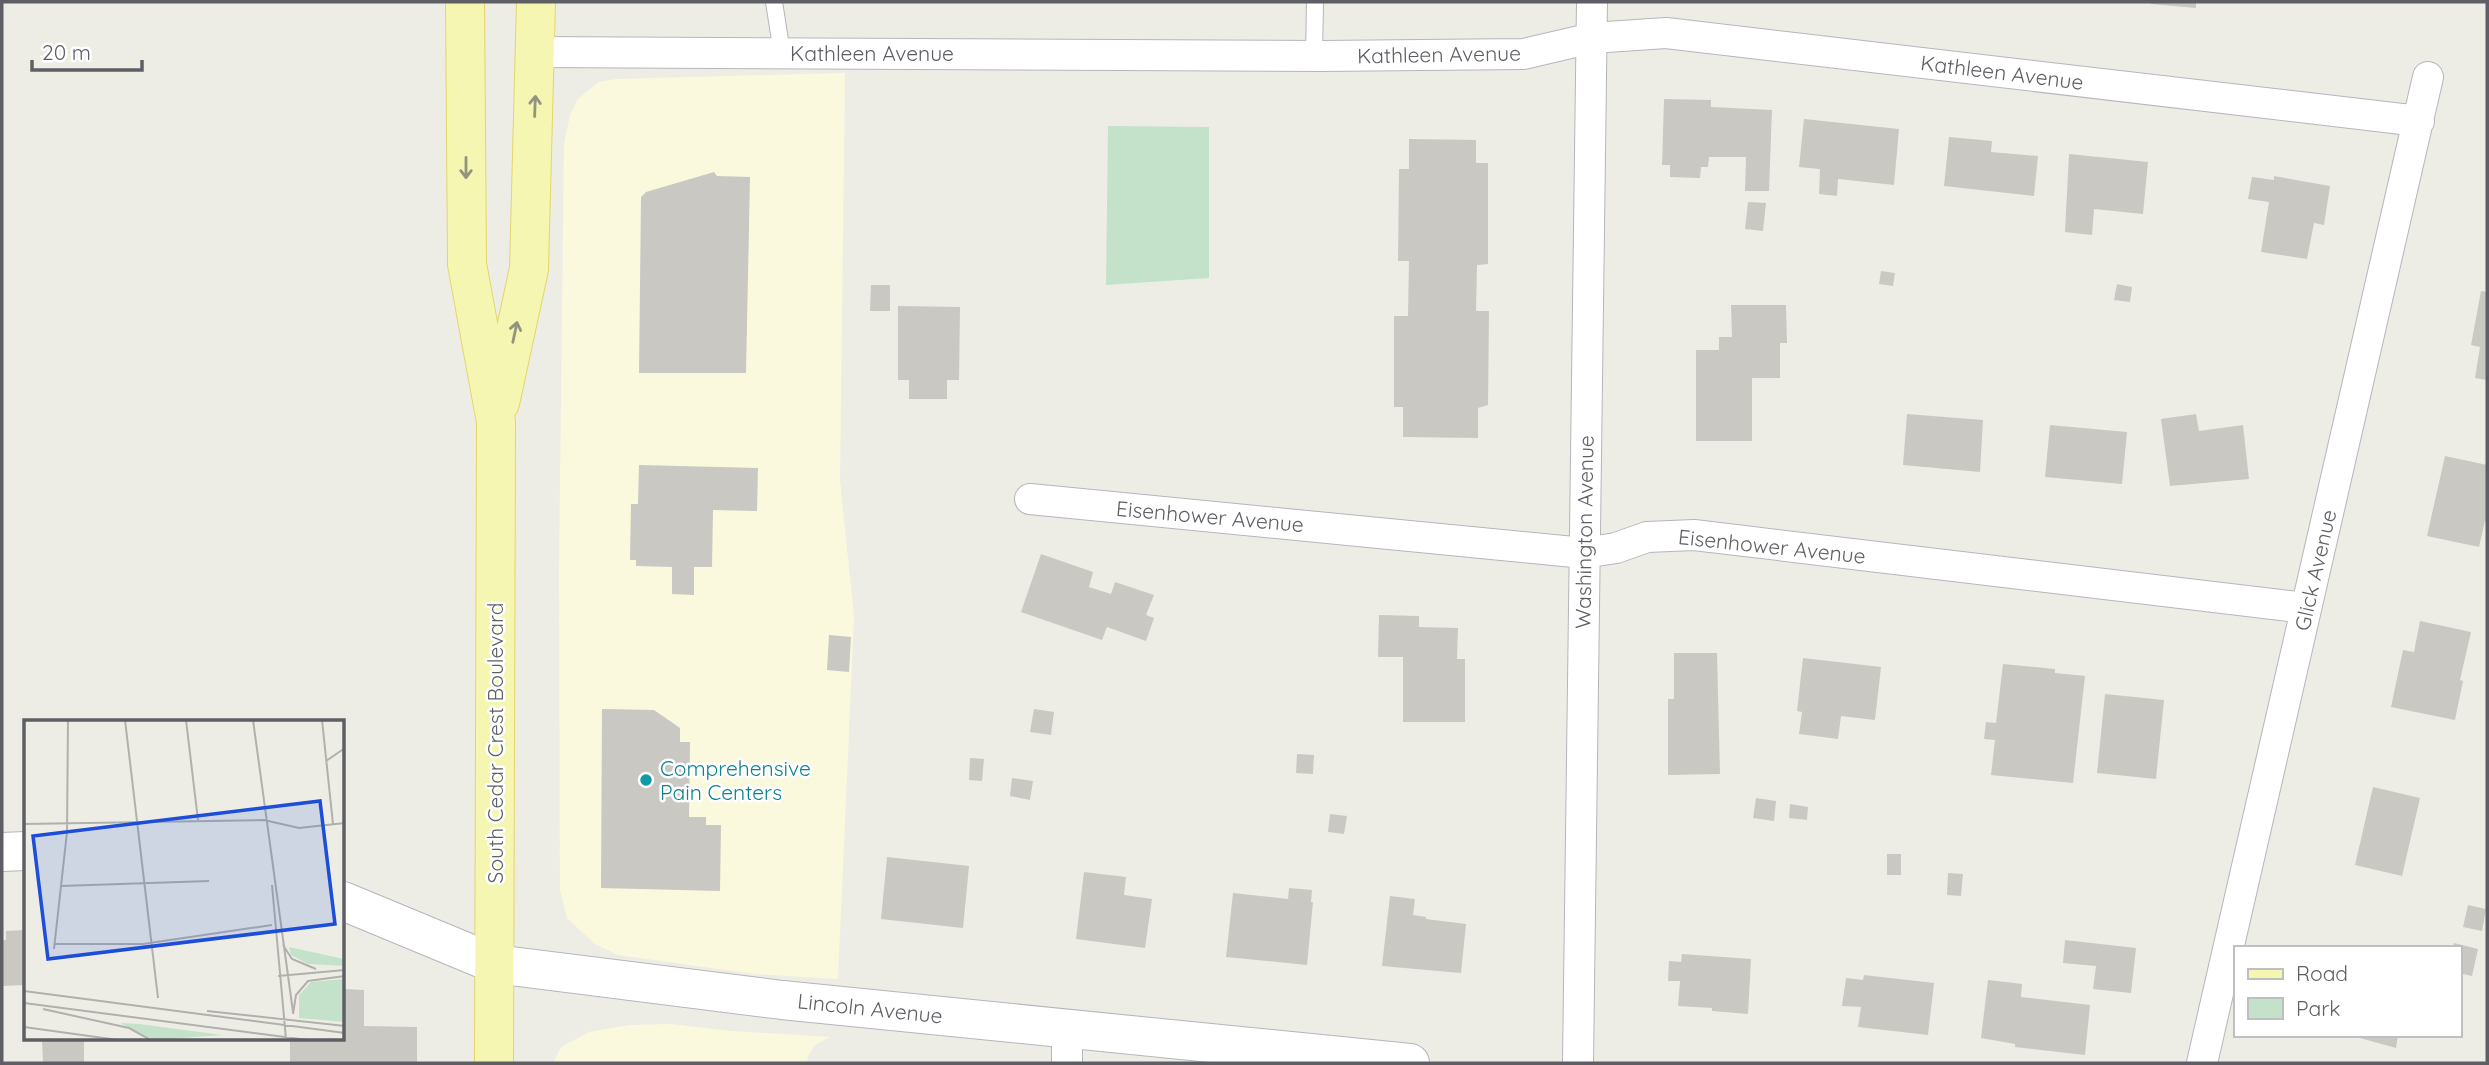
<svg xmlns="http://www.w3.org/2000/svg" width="2489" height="1065" viewBox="0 0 2489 1065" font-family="Quicksand,sans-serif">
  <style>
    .commercial { fill: #faf9de }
    .green { fill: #c4e2ca }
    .building { fill: #c9c8c2 }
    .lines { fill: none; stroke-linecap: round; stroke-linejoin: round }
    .lane-casing { stroke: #b5b6bb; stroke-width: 18 }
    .street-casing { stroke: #b5b6bb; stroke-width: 32 }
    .secondary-casing { stroke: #b4b6bb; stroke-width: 40 }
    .primary-casing { stroke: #e2d66a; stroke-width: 40 }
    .lane { stroke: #fff; stroke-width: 16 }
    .street { stroke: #fff; stroke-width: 30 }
    .secondary { stroke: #fff; stroke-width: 38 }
    .primary { stroke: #f5f6b2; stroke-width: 38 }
    .oneway { stroke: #92947f }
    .culture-dot { fill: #0f9aa8; stroke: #fff; stroke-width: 2.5 }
    .labels { text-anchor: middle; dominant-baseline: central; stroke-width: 5; stroke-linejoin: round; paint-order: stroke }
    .street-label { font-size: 21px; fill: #5d5f64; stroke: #fff }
    .culture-label { font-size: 21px; fill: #0d838f; stroke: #fff; text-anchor: start }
    .inset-road { fill: none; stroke: #b0b0ad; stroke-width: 2 }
    .view { fill: #1d4ed8; fill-opacity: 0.15; stroke: #1d4ed8; stroke-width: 3.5 }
    .inset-edge { fill: none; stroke: #5d5f64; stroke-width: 3.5 }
  </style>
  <rect width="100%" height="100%" fill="#eeede5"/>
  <path class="commercial" d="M845 73 840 480 854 617 838 979 754 974 618 955 595 944 567 918 560 890 559 572 564 144 570 115 578 99 599 82 616 79Z
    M670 1024 732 1031 830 1037 815 1045 808 1056 807 1063H553L561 1047 589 1032 629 1025Z"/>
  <path class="green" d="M1108 126 1209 127V278L1106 285Z"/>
  <path class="building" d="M2151 2H2196V8L2151 4Z
    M1664 99 1711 100V107L1772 110 1769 191H1745L1746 157H1709L1708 167H1701L1700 178 1670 177V165H1662Z
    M1804 119 1899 129 1894 185 1838 179 1837 196 1819 194 1820 169 1799 167Z
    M1949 137 1992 141 1991 152 2038 156 2034 196 1944 186Z
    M1409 139 1476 140V163H1488V264L1477 265 1476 311H1489L1488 405 1478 408V438L1403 437V407H1394V316H1408L1409 261H1398L1399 169H1409Z
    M2069 154 2148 162 2143 214 2094 209 2092 235 2065 232Z
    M714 172 717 176 750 177 746 373H639L641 197 646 192Z
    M2274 176 2330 186 2324 225 2314 223 2307 259 2261 252 2269 202 2248 199 2252 177 2274 180Z
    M1748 202 1766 203 1763 231 1745 229Z
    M1881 271 1895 273 1893 286 1879 284Z
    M2117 284 2132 287 2130 302 2114 300Z
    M871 285H890V311H870Z
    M2481 291 2487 292V380L2475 378 2480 347 2471 345Z
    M1731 305H1786L1787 343H1780V378H1752V441H1696V350H1719V337H1732Z
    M898 306 960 307 959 380H947V399H909V380H898Z
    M1907 414 1983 420 1980 472 1903 465Z
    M2196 414 2199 431 2243 425 2249 479 2170 486 2161 419Z
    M2050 425 2127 432 2122 484 2045 477Z
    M2445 456 2487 465V522L2485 521 2479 547 2427 536Z
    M639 465 758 468 757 511 713 510 712 567H694V595L672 594V567L636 566V560H630L631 504H638Z
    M1041 554 1093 572 1089 587 1111 594 1115 582 1154 595 1146 615 1154 618 1146 641 1107 627 1102 640 1021 612Z
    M1379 615 1419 616V627L1458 628 1457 659H1465V722H1403V657H1378Z
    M2420 621 2471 632 2460 680 2463 681 2455 720 2391 707 2403 650 2414 652Z
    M829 635 851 637 849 672 827 670Z
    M1674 653H1717L1720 774 1668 775V699H1674Z
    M1803 658 1881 667 1875 720 1841 716 1838 739 1799 734 1802 712 1797 711Z
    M2003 664 2055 669V673L2085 676 2073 783 1991 775 1995 740 1984 739 1986 722 1996 723Z
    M2105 694 2164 700 2156 779 2097 773Z
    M602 709 654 710 680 728V742H690L689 817H706V825H721L720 891 601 888Z
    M1034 709 1054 712 1051 735 1030 732Z
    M1297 754 1314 755 1313 774 1296 773Z
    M970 758 984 759 982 781 969 780Z
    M1012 778 1033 781 1030 800 1010 796Z
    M2373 787 2420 798 2402 876 2355 865Z
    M1756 798 1776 801 1774 821 1753 818Z
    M1790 804 1808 807 1807 820 1789 818Z
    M1330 814 1347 816 1344 834 1328 832Z
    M1887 854H1901V875H1887Z
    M887 857 969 866 963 928 881 919Z
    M1084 872 1126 877 1124 895 1152 899 1145 948 1076 939Z
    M1948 873 1963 874 1961 896 1947 895Z
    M1289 888 1312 890 1311 902H1313L1307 965 1226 957 1233 893 1288 899Z
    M1390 896 1415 899 1413 915 1426 917V919L1466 924 1461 973 1382 966Z
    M2468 905 2486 909 2482 931 2463 927Z
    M26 930V985L2 986V940H6V931Z
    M2065 940 2136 948 2131 993 2093 989 2096 966 2063 963Z
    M2454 943 2478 949 2472 976 2459 973V948H2453Z
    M1682 954 1751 959 1748 1014 1712 1011V1008L1678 1006 1680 981H1668L1669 961 1681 962Z
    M1864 975 1934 983 1928 1035 1858 1027 1861 1007 1842 1006 1846 978 1863 980Z
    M1988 980 2022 984 2021 997 2090 1005 2085 1055 2015 1047V1044L1981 1038Z
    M343 989 364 990V1026L417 1027V1063H290V1039H343Z
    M2349 1035H2398L2396 1048Z
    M42 1039H84V1063H43Z"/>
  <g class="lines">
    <defs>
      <path id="lane" d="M774 2 782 53
        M1314 56 1315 2"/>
      <path id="street" d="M536 52 1321 56 1524 54 1592 38 1666 33 2419 121
        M1030 499 1584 553 1616 548 1647 537 1694 535 2306 608
        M1067 1063V1030
        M1578 1063 1592 2
        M2202 1063 2428 77"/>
      <path id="secondary" d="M2 852 26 851
        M343 901 495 964 782 1000 1410 1063"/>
      <path id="primary" d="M465 2 467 264 496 422 494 1063
        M500 403 529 269 536 2"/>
    </defs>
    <use href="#lane" class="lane-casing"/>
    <use href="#street" class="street-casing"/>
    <use href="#secondary" class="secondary-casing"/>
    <use href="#primary" class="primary-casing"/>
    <use href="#lane" class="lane"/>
    <use href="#street" class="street"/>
    <use href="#secondary" class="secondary"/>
    <use href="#primary" class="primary"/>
  </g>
  <defs><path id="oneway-shaft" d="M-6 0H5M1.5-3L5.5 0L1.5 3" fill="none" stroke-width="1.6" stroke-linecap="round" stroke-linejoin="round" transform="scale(1.75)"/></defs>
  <g class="oneway">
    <use href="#oneway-shaft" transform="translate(535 106) rotate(-88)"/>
    <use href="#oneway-shaft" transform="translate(466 168) rotate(90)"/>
    <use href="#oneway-shaft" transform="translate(515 332) rotate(-78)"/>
  </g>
  <circle class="culture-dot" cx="646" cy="780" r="7"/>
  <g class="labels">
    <g class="street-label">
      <text x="872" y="53">Kathleen Avenue</text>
      <text transform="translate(1439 54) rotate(-1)">Kathleen Avenue</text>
      <text transform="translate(2002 72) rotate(7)">Kathleen Avenue</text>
      <text transform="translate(1210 516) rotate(5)">Eisenhower Avenue</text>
      <text transform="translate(1584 532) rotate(-89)">Washington Avenue</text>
      <text transform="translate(1772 546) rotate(6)">Eisenhower Avenue</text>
      <text transform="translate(2315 570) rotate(-77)">Glick Avenue</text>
      <text transform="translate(495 743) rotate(-90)">South Cedar Crest Boulevard</text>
      <text transform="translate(870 1008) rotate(6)">Lincoln Avenue</text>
    </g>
    <g class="culture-label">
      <text x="660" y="768">Comprehensive<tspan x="660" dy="24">Pain Centers</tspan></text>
    </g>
  </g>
  <g transform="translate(24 720)">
    <rect width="320" height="320" fill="#eeede5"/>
    <path d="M265 227 320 239V246L284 244 267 235ZM320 259V302L275 298V275L287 262ZM96 303 115 304 199 315 131 320Z" fill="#c4e2ca"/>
    <path class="inset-road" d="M101 0 134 278M162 0 174 100M229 0 269 292M298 0 309 104M302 41 321 28M0 104 240 100 275 108 321 103M248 165 262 319M37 166 185 161M31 224H119L248 205M259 225 268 239 292 249M30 229 43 112 44 0M254 256 321 250M0 271 321 313M0 283 284 320M19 289 105 308 127 320M183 291 321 306M269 294 272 275 284 261 321 256M0 307 94 320M181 320H224"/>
    <path class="view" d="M296 81 311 204 24 239 9 116Z"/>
    <rect width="320" height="320" class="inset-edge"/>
  </g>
  <rect width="2489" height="1065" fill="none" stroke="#5d5f64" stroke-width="7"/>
  <rect x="2234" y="946" width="228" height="91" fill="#ffffff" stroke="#bebfc1" stroke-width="2"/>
  <rect x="2248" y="969" width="35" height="10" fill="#f5f6b2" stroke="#bebfc1" stroke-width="2"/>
  <text x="2296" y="981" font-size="21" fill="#5d5f64">Road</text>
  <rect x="2248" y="998" width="35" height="21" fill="#c4e2ca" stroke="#bebfc1" stroke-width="2"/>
  <text x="2296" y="1016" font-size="21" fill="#5d5f64">Park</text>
  <path d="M32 60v10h110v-10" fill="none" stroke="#5d5f64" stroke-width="3.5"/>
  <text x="42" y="60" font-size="21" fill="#5d5f64" stroke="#ffffff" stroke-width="5" paint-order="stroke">20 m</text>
</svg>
